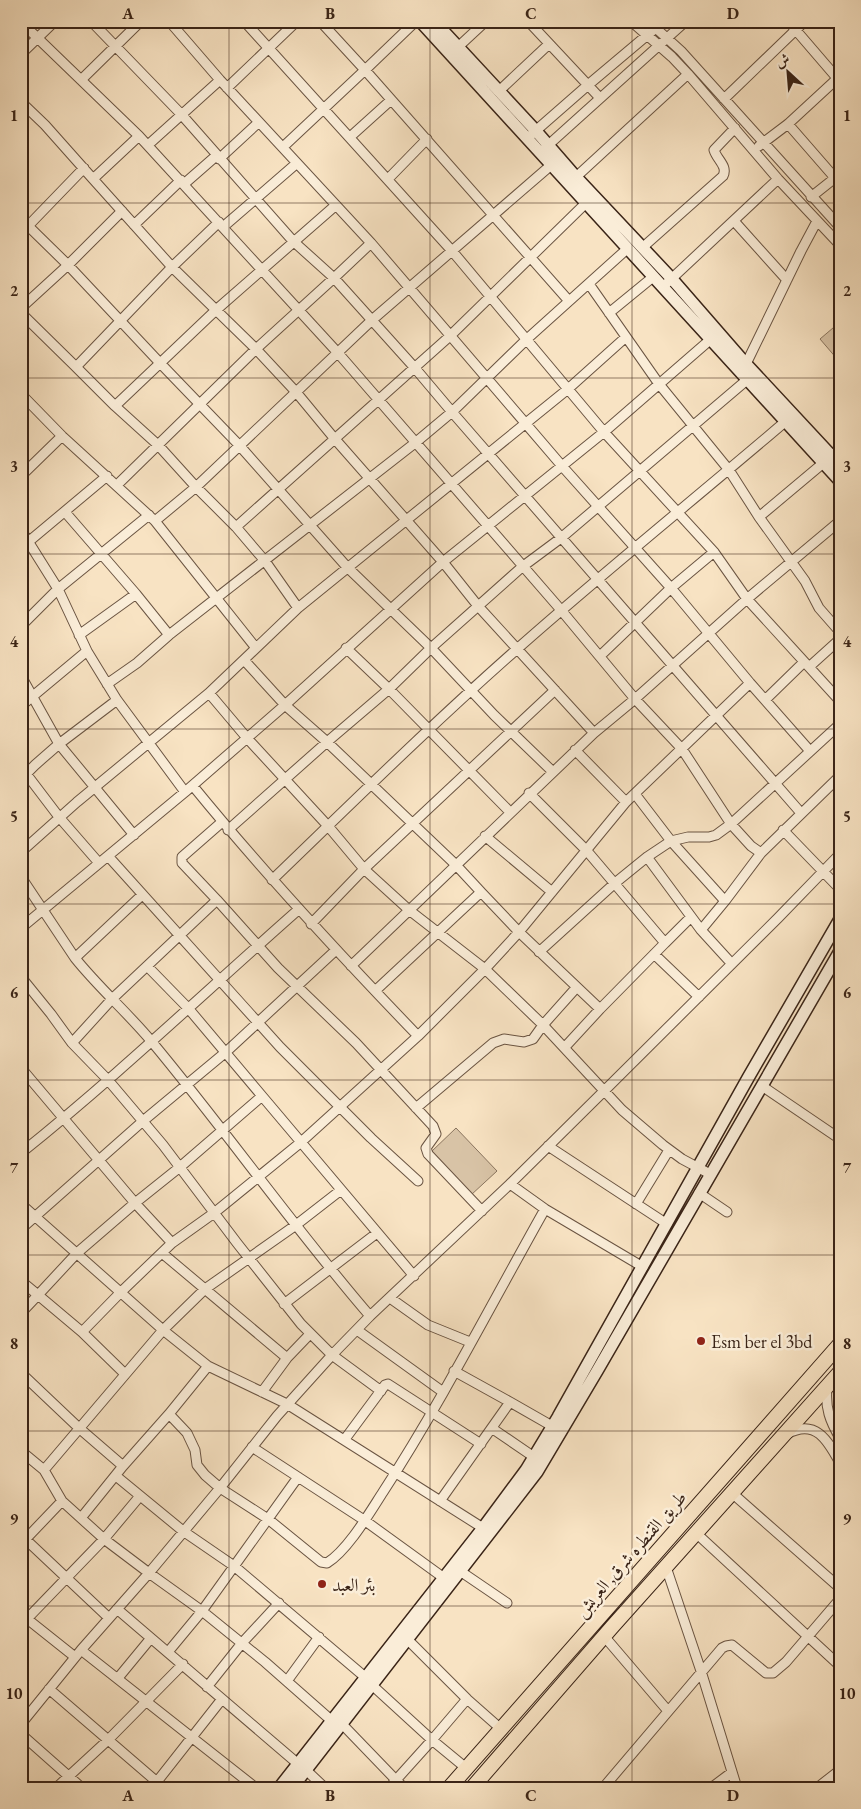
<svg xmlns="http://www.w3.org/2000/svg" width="861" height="1809" viewBox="0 0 861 1809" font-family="'EB Garamond',Amiri,serif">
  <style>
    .green { fill: #d8c3a6; stroke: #89745e }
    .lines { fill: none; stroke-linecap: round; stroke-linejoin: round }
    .minor-casing { stroke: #6a5442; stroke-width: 11 }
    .secondary-casing { stroke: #3a2417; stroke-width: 14 }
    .trunk-casing { stroke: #3a2417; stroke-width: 16 }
    .minor { stroke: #faedd8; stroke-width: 9 }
    .secondary { stroke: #faedd8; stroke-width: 11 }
    .trunk { stroke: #f8e3c3; stroke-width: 14 }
    .grid { fill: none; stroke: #3a2417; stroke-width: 1; stroke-opacity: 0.55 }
    .poi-dot { fill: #8f2418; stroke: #faedd8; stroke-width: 2 }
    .labels { text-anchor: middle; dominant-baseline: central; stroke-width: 5; stroke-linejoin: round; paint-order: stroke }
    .poi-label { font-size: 18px; fill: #3a2417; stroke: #faedd8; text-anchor: start }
    .street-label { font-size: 18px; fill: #3a2417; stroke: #faedd8 }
    .neatline { fill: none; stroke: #3a2417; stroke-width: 2 }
    .grid-label { font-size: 16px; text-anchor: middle; font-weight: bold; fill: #3a2417 }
  </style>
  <rect width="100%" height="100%" fill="#f8e3c3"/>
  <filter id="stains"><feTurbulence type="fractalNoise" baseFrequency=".004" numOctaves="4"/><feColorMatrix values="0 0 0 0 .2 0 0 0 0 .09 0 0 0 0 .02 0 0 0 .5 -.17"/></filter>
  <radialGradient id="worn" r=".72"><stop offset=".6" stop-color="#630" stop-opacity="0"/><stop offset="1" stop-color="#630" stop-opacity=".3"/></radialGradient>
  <path class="green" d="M840 322V358L838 360 820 339Z
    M456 1128 497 1171 471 1195 431 1152Z"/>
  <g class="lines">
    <defs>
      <path id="minor" d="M91 21 181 114 293 241 334 278 371 243
        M169 21 220 80 371 243 562 466 671 588 750 683 810 751
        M244 21 453 252 604 432 714 552 747 599 840 701
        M320 21 365 70 416 21
        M528 21 600 98
        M631 21 672 57 688 74 778 179 840 245
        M648 21 681 51 840 227
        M788 21 837 78
        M21 22 139 136 338 353 561 610 635 699 682 749 731 824 751 846 761 853
        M458 47 486 21
        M21 54 55 21
        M81 80 141 21
        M227 88 297 21
        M499 91 549 44
        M724 99 805 21
        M21 102 45 125 93 179
        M788 124 835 178
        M532 134 588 85 664 21
        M139 136 93 179 172 267 216 310 336 205
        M350 137 391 100
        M148 145 220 80
        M759 146 788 124 840 76
        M283 147 365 70 569 301
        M545 148 686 21
        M219 159 259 122
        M576 177 688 74
        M388 179 427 139
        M184 184 216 156
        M811 197 840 174
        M21 219 68 265 160 363 239 445 347 567 431 648 494 715 552 771
        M734 221 787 280
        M134 225 181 180
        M28 226 84 168
        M223 227 297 163
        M642 248 723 176C728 166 717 160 714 150L735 128
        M667 283 778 179
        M589 284 659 384 729 470 759 517 805 581 819 608 840 632
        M21 308 68 265 122 211
        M21 313 76 367
        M609 313 653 277
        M746 364 801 251 817 221
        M21 394 62 436 21 476
        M115 406 158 445 196 487 236 527 265 561 298 608
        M62 436 155 521 196 487 372 320 550 166
        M117 485 256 349 216 310 115 406 76 367 172 267 219 222
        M65 512 136 594 169 635
        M759 517 840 449
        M155 521 256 648
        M236 527 450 336 586 203
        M21 530 58 589 21 626
        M21 548 107 476
        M79 635 136 594
        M346 648 389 689 510 812
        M87 651 117 700 185 792
        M600 656 671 588 714 552
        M244 660 285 705 327 742 456 865 481 892 375 991
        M809 667 840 639
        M21 676 59 744 117 700
        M107 684 137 663 169 635 415 443 452 412 527 339 627 249
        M209 693 247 738 328 826 364 869 409 910 485 969 543 1025 622 1110 663 1145 682 1159 710 1174
        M765 700 804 662
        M21 706 87 651 58 589 149 515
        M594 733 478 606 443 562 334 438 296 392 256 349 334 278 414 367 452 412 801 813
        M575 750 626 802
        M21 767 59 817 99 863
        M21 779 35 765 59 744 134 835
        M193 786C264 873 340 955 418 1036
        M529 793 587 851 665 943 600 1009
        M635 794 671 841 725 901
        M228 830 327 742 389 689 431 648 522 567 561 538 748 379
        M783 830 840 889
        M485 836 552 892
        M21 852 77 802 209 693 298 608 568 389 626 337
        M108 856 280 1047 371 1138 418 1181
        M647 857 701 930 732 964
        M21 877 75 958
        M272 880C353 802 433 723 517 649 605 571 697 497 786 421
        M481 892 519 932 600 1009 565 1047
        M142 895 75 958C99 988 128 1013 152 1042 227 1132 294 1228 370 1316
        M217 900 182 863V857L222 822
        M311 924 364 869 555 690
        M21 928 185 792 285 705 443 562 604 432 711 339
        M701 930 725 901 761 853 840 776
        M665 943 691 917
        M539 952 615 883 647 857 671 841 688 837H709L716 835 731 824 840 724
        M654 954 699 997
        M147 966 188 1008 262 1096
        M351 966 594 733 635 699 747 599 840 521
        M21 977 51 1014 72 1043 108 1080 163 1145 237 1243 301 1324 332 1355 381 1391
        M72 1043 112 999 217 900 278 968 356 1043 433 1126 436 1134 426 1148 428 1154 482 1211
        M21 1068 135 1203 172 1243
        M762 1086 840 1139
        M416 1108 493 1043 504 1039 524 1042 533 1039 543 1025 576 988
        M548 1146 667 1224
        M21 1153C117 1076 206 991 298 910
        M510 1184 545 1209 643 1267
        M699 1193 727 1212
        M21 1204 163 1330 208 1366 287 1404 483 1528
        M636 1204 669 1150
        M21 1229 143 1121 226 1052 336 950
        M162 1253 287 1358
        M414 1276 262 1096 180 1167 135 1203 77 1253 38 1295 82 1332 121 1292 172 1243 214 1213 300 1143 418 1036 485 969 519 932 626 802 750 683
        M21 1281 38 1295 21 1313
        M390 1298 428 1325 470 1342
        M284 1304 377 1233
        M357 1330 443 1392
        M82 1332 125 1374
        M208 1366 169 1414 187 1433 195 1450 197 1465 205 1475 220 1488 268 1519 321 1562 327 1563C348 1550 370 1512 383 1492 442 1401 492 1303 545 1209
        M21 1373 79 1428 123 1466
        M827 1388C825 1408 830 1421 840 1438
        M262 1392 287 1358 310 1334
        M510 1402 552 1426
        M493 1429 534 1457
        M787 1434C816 1418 828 1441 840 1463
        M345 1439 385 1385 388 1384 481 1444
        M252 1447 364 1520 444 1578
        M21 1451 44 1470
        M116 1476 183 1531 234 1566 365 1677
        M732 1493 840 1588
        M440 1501 510 1402 454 1371
        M81 1518 123 1466 169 1414
        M696 1533 840 1666
        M21 1535 109 1618
        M21 1544 62 1501
        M666 1567 701 1671 737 1788
        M460 1571 507 1603
        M117 1609 297 1763
        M21 1614 75 1657
        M21 1625 104 1539 140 1496
        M604 1636 668 1711
        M81 1650 256 1788
        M168 1652 202 1611 298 1477
        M118 1678 151 1638
        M287 1681 319 1637
        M373 1686 432 1740 467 1699 403 1635
        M207 1687 242 1643 279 1603
        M49 1689 164 1788
        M467 1699 501 1729
        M332 1721 265 1662 202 1611 149 1573 104 1539 62 1501 44 1470 163 1330 205 1289 296 1225 341 1190
        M21 1724 81 1650 149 1573 220 1488 277 1416 332 1355 370 1316 510 1184 603 1092 778 918 840 854
        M342 1724 396 1780 389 1788
        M21 1734 82 1788
        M306 1770 325 1788
        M56 1788 108 1740 183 1664
        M152 1788 222 1699
        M404 1788 396 1780 432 1740 466 1768
        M603 1788 722 1648 726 1646 732 1645 766 1673H773L786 1662 840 1599
        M711 1788 731 1773
        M817 1788 840 1770"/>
      <path id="secondary" d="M420 21 840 481
        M434 21 536 131 576 177 672 279 746 364 840 465
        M279 1788 483 1528 526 1470 558 1417 748 1078 840 919
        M292 1788 537 1472 597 1371 840 951"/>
      <path id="trunk" d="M449 1788 840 1344
        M472 1788 612 1627 840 1372"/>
    </defs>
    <use href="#minor" class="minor-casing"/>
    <use href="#secondary" class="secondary-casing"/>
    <use href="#trunk" class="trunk-casing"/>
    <use href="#minor" class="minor"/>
    <use href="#secondary" class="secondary"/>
    <use href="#trunk" class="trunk"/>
  </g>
  <path class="grid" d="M229 21V1788M430 21V1788M632 21V1788M21 203H840M21 378H840M21 554H840M21 729H840M21 904H840M21 1080H840M21 1255H840M21 1431H840M21 1606H840"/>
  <g class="poi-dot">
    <circle cx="701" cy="1341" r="5"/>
    <circle cx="322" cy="1584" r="5"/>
  </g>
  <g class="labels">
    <g class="poi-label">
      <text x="711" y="1341">Esm ber el 3bd</text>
      <text x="332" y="1584">بئر العبد</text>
    </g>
    <g class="street-label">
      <text transform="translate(630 1554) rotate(-49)">طريق القنطره شرق, العريش</text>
    </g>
  </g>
  <rect width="861" height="1809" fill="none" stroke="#f8e3c3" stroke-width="55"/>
  <g transform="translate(788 72) rotate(334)" stroke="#faedd8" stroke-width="4" paint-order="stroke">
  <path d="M0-4L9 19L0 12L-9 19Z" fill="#3a2417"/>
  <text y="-8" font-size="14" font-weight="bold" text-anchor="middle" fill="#3a2417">ش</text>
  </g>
  <rect x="28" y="28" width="806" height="1754" class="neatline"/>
  <g class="grid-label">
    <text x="128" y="19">A</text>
    <text x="330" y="19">B</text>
    <text x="531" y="19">C</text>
    <text x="733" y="19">D</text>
    <text x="14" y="121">1</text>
    <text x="847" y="121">1</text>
    <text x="14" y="296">2</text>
    <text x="847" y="296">2</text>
    <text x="14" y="472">3</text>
    <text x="847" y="472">3</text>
    <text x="14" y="647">4</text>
    <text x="847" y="647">4</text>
    <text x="14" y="822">5</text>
    <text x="847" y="822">5</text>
    <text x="14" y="998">6</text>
    <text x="847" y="998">6</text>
    <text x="14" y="1173">7</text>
    <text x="847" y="1173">7</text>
    <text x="14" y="1349">8</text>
    <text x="847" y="1349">8</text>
    <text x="14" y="1524">9</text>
    <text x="847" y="1524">9</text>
    <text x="14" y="1699">10</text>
    <text x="847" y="1699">10</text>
    <text x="128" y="1801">A</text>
    <text x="330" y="1801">B</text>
    <text x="531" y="1801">C</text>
    <text x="733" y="1801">D</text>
  </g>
  <rect width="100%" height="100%" filter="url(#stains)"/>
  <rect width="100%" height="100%" fill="url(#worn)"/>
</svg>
